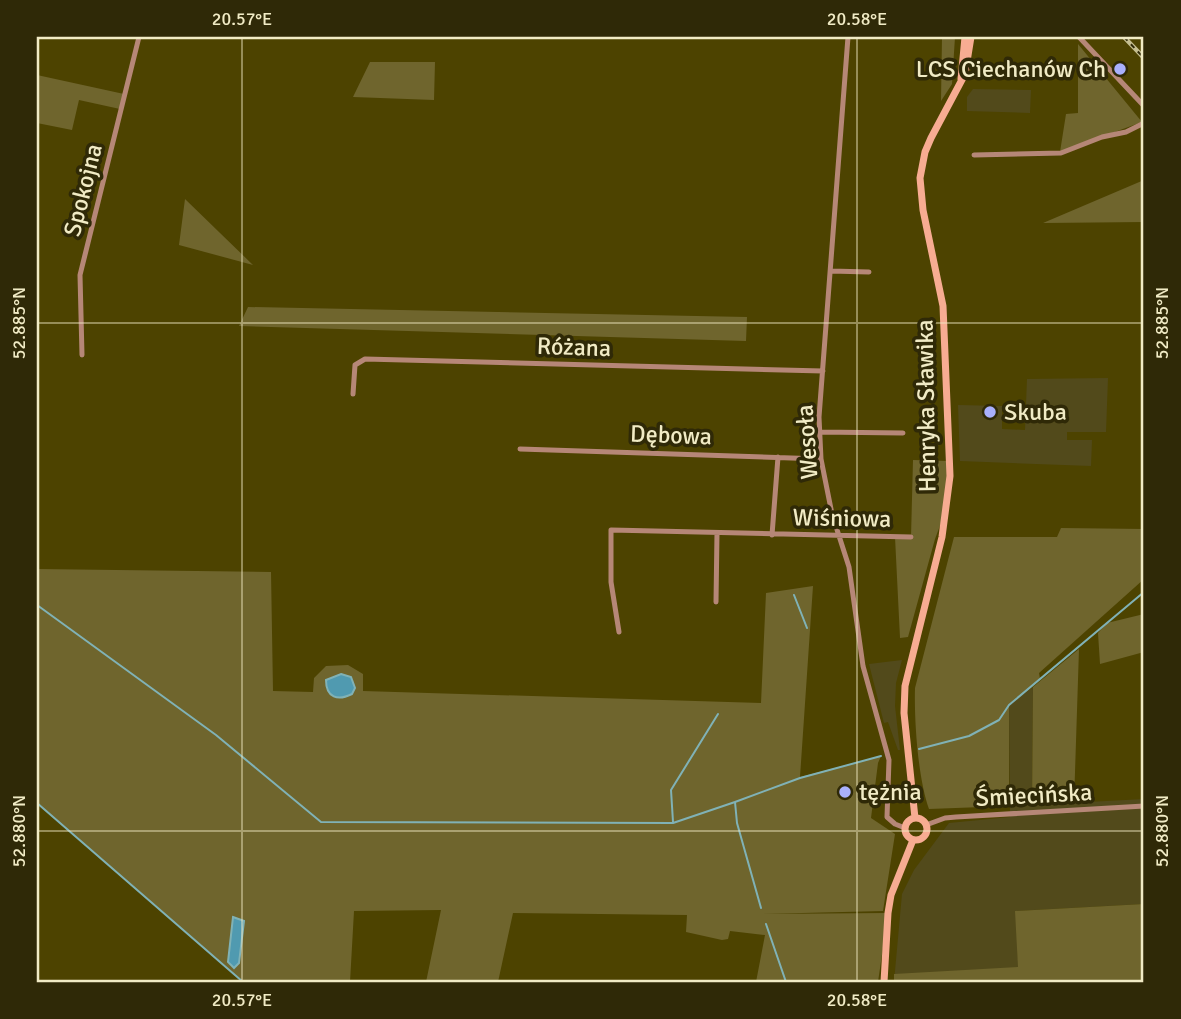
<svg xmlns="http://www.w3.org/2000/svg" width="1181" height="1019" viewBox="0 0 1181 1019" font-family="Signika,sans-serif">
  <style>
    .built { fill: #524a1b }
    .green { fill: #6f652d }
    .water { fill: #509ab0; stroke: #80b2b6; stroke-width: 2 }
    .lines { fill: none; stroke-linecap: round; stroke-linejoin: round }
    .stream { stroke: #80b2b6; stroke-width: 2 }
    .minor { stroke: #b68777; stroke-width: 5 }
    .secondary { stroke: #f7ac92; stroke-width: 7 }
    .rail-casing { stroke: #c5be90; stroke-width: 4.5 }
    .rail { stroke: #2f2907; stroke-width: 2; stroke-dasharray: 5; stroke-linecap: butt }
    .ticks { fill: none; stroke: #f1ebc5; stroke-width: 2; stroke-opacity: 0.45 }
    .poi-dot { fill: #a9b0fc; stroke: #2f2907; stroke-width: 2.5 }
    .labels { text-anchor: middle; dominant-baseline: central; stroke-width: 7; stroke-linejoin: round; paint-order: stroke }
    .poi-label { font-size: 24px; fill: #f1ebc5; stroke: #2f2907; text-anchor: start }
    .street-label { font-size: 24px; fill: #f1ebc5; stroke: #2f2907 }
    .neatline { fill: none; stroke: #f1ebc5; stroke-width: 2.5 }
    .ticks-label { font-size: 18px; text-anchor: middle; fill: #f1ebc5 }
  </style>
  <rect width="100%" height="100%" fill="#4d4300"/>
  <path class="built" d="M973 89 1031 90 1030 113 967 111V97Z
    M1108 378 1106 432H1067V440H1092L1091 466 960 461 958 405 1002 406V429L1025 430 1027 379Z
    M902 660 896 683 895 706 900 750H898L888 722 884 723 869 664Z
    M1033 687 1032 805 1144 799V904L1016 911 1019 982H894L902 894 914 870 949 823 1010 817 1009 705Z"/>
  <path class="green" d="M942 37H955L952 84 941 101Z
    M1078 44 1142 122 1060 152 1066 114 1078 113Z
    M370 62H435L434 100 353 97Z
    M37 75 124 94 120 109 79 100 72 130 37 123Z
    M1144 180V222L1043 223Z
    M185 199 253 265 179 245Z
    M248 307 747 317 746 341 239 326Z
    M913 460 949 461 947 507 935 539 908 637 900 638 895 537H911Z
    M1061 528 1144 529V579L1039 673 1040 679 1009 705V806L929 809C918 779 914 720 915 688L954 537H1057Z
    M37 569 271 572 273 691 313 692 314 678 326 666 348 665 363 674V691L761 703 766 593 813 586 800 777 881 756 878 763 871 818 895 834 883 911 761 914 888 913 878 982H756L765 935 730 931 728 939 722 940 686 932 687 915 513 913 498 982H426L441 910 354 911 350 982H243L37 803Z
    M1144 614V652L1100 664 1098 633 1107 623Z
    M1079 649 1074 803 1032 806 1033 687Z
    M1144 904V982H894V974L1018 967 1015 911Z"/>
  <path class="water" d="M341 674 351 677 355 688 352 694C338 701 326 698 326 680Z
    M233 917 244 921 239 963 234 968 228 962Z"/>
  <g class="lines">
    <path class="stream" d="M794 595 807 628
      M37 605 216 735 321 822 673 823 735 802
      M919 749 969 736 999 720 1009 705 1144 592
      M37 803 243 982
      M673 822 671 790 718 714
      M761 908 737 823 735 802 800 778 881 756
      M766 924 786 982"/>
    <path class="minor" d="M848 37 819 417 821 459 832 514 849 567 863 666 889 760 887 817 895 824 905 828
      M1079 37 1144 106
      M974 155 1061 153 1102 137 1126 132 1144 123
      M831 271 869 272
      M82 355 80 275 139 37
      M353 394 355 365 365 359 823 371
      M819 432 903 433
      M520 449 821 459
      M772 535 778 457
      M716 602 717 533
      M619 632 611 582V530L911 537
      M926 825 945 818 956 817 1144 806"/>
    <path class="secondary" d="M961 79 965 37
      M905 829a11 11 0 1 1 22 0a11 11 0 1 1-22 0Z
      M915 818 904 713 905 686 942 537 950 476 943 306 923 210 920 178 925 152 931 138 965 74 971 37
      M884 982 888 913 891 895 913 840"/>
    <defs>
      <path id="rail" d="M1124 37 1144 58"/>
    </defs>
    <use href="#rail" class="rail-casing"/>
    <use href="#rail" class="rail"/>
  </g>
  <path class="ticks" d="M242 37V982M857 37V982M37 323H1144M37 831H1144"/>
  <g class="poi-dot">
    <circle cx="1120" cy="69" r="7"/>
    <circle cx="990" cy="412" r="7"/>
    <circle cx="845" cy="792" r="7"/>
  </g>
  <g class="labels">
    <g class="poi-label">
      <text x="1106" y="69" text-anchor="end">LCS Ciechanów Ch</text>
      <text x="1004" y="412">Skuba</text>
      <text x="859" y="792">tężnia</text>
    </g>
    <g class="street-label">
      <text transform="translate(83 190) rotate(-76)">Spokojna</text>
      <text transform="translate(574 347) rotate(2)">Różana</text>
      <text transform="translate(926 406) rotate(-91)">Henryka Sławika</text>
      <text transform="translate(671 435) rotate(2)">Dębowa</text>
      <text transform="translate(807 442) rotate(-94)">Wesoła</text>
      <text transform="translate(842 518) rotate(1)">Wiśniowa</text>
      <text transform="translate(1034 795) rotate(-3)">Śmiecińska</text>
    </g>
  </g>
  <rect width="1181" height="1019" fill="none" stroke="#2f2907" stroke-width="77"/>
  <rect x="38" y="38" width="1104" height="943" class="neatline"/>
  <g class="ticks-label">
    <text x="242" y="25">20.57°E</text>
    <text x="857" y="25">20.58°E</text>
    <text transform="translate(19 323) rotate(-90)" y="6">52.885°N</text>
    <text transform="translate(1162 323) rotate(-90)" y="6">52.885°N</text>
    <text transform="translate(19 831) rotate(-90)" y="6">52.880°N</text>
    <text transform="translate(1162 831) rotate(-90)" y="6">52.880°N</text>
    <text x="242" y="1006">20.57°E</text>
    <text x="857" y="1006">20.58°E</text>
  </g>
</svg>
